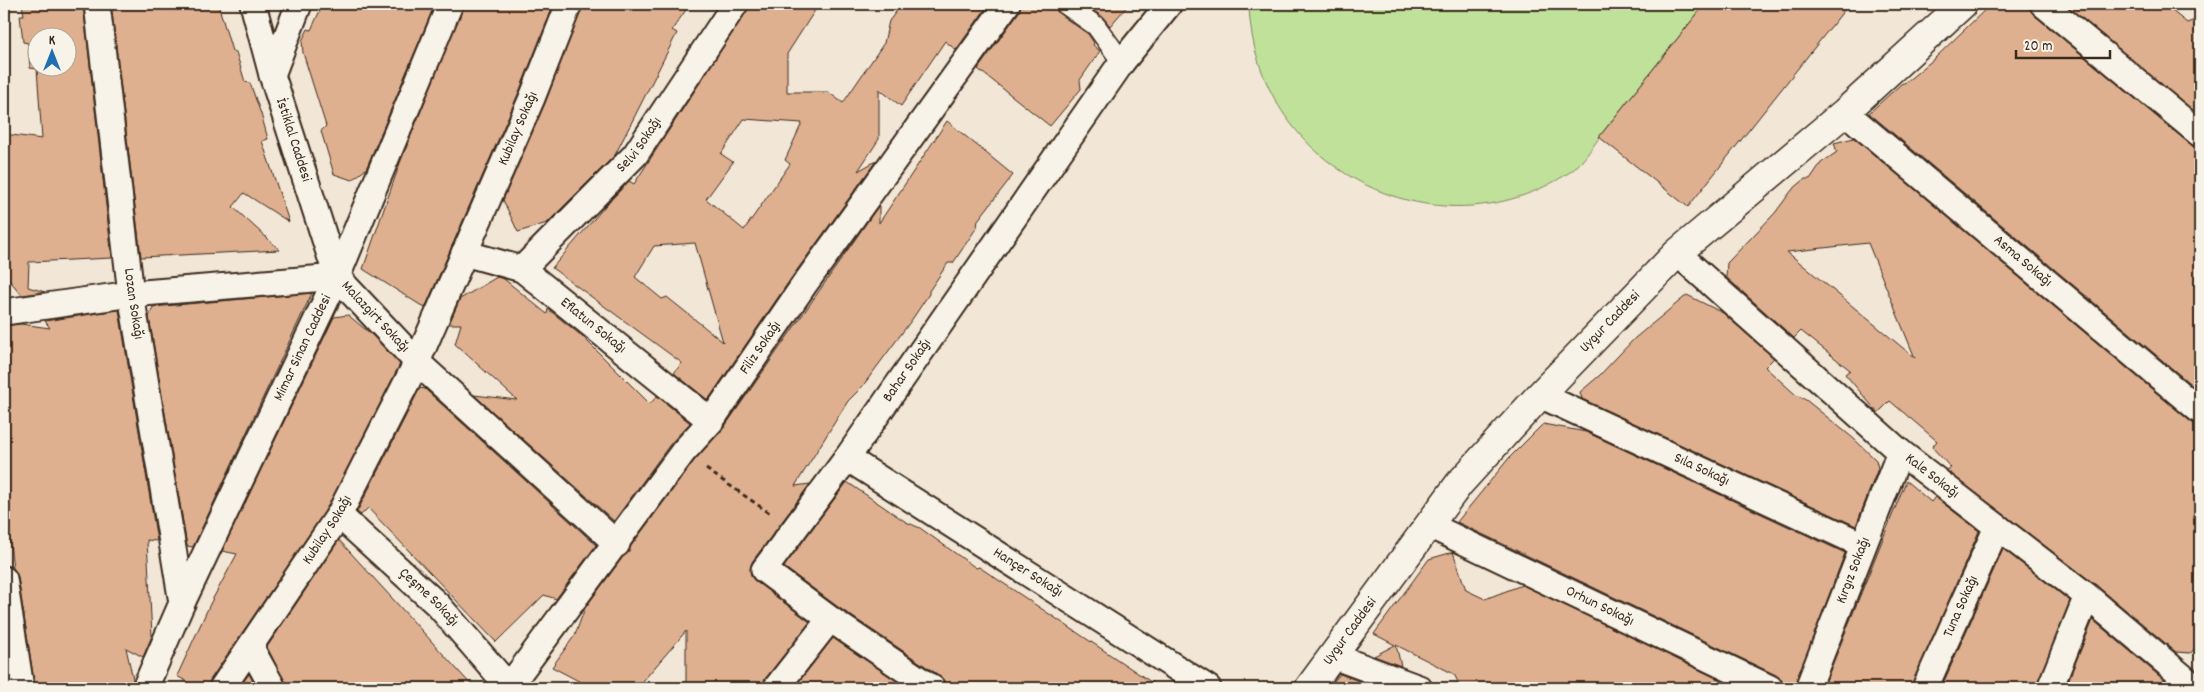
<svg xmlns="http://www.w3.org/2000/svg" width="2204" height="692" viewBox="0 0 2204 692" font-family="Dekko,sans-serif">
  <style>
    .green { fill: #c0e19a; stroke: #7e865c }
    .building { fill: #dfb090; stroke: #3b2a1e; fill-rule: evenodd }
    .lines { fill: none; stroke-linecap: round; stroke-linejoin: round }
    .pedestrian-casing { stroke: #3b2a1e; stroke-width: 22 }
    .minor-casing { stroke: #3b2a1e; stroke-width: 29 }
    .secondary-casing { stroke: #3b2a1e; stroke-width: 31 }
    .path { stroke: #3b2a1e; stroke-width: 3; stroke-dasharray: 5 4; stroke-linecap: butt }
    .pedestrian { stroke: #f7f3e8; stroke-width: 19 }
    .minor { stroke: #f7f3e8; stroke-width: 25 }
    .secondary { stroke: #f7f3e8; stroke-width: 28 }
    .labels { text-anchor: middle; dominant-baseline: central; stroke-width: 4; stroke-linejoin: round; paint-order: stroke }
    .street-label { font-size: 15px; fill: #3b2a1e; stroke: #f7f3e8 }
  </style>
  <rect width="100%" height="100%" fill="#f2e6d6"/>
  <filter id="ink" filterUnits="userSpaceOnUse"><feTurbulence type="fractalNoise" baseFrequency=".02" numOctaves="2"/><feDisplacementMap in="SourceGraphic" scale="10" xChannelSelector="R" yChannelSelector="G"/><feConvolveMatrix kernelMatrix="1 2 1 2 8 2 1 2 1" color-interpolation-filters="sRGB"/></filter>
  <g filter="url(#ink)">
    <path class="green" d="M1249 4H1705C1672 45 1639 87 1606 128 1597 140 1583 164 1570 172 1435 262 1253 165 1249 4Z"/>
    <path class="building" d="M22 4H83L112 258 29 262 28 287 45 292 22 295 4 274V134L42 139 37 69 30 68 28 43 23 42 20 15H24ZM38 38H68V68H38Z
      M111 4H218L232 51 236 52 245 82 250 83 261 114 268 139 262 141 289 222 244 193 233 207 280 250 141 257Z
      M323 4H435L366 169 352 180 334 174 321 131 326 126 303 53 302 41 308 29 311 30Z
      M464 4H554L519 92 425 308 363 269 400 163Z
      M583 4H690L672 30 677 33 615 155 547 223 518 232 503 200 545 103Z
      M751 4H819L787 54V92H828L843 103 884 43 889 21 902 4H989L956 50 945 41 901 106 879 89V139L858 171 876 161 792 277 708 400 674 373 682 363 552 268 606 205 629 181 634 184ZM744 119 802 123 785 160 790 164 744 230 706 199 733 162 721 154ZM695 243 723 342 667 297 662 299 635 277 654 246Z
      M1021 4H1054L1058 13 1088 34 1094 43 1093 45 1100 51 1080 80 1081 89 1050 126 978 69 1019 12Z
      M1084 4H1129L1110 26 1103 17Z
      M1705 4H1849L1688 207 1599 137Z
      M1991 4H2029L2034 15 2191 145 2200 148V392L1869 113 1901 84 1906 82 1934 59Z
      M2065 4H2119L2171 10 2187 23 2200 18V116Z
      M947 121 1013 175 978 220 977 227 953 263H948L929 291V294L913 318 862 387 848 401 795 486 810 484 752 562 750 569 755 581 810 622 765 679 762 688H686V631L637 688H592L552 667 575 635 585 608 694 461 723 429 879 205V223Z
      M1854 138 2191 422 2200 425V641L2191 653 2176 652 2096 585 1946 470 1951 468 1932 447 1937 441 1890 401 1878 413 1845 374 1850 370 1801 331 1794 338 1726 277 1727 263 1775 213 1792 190 1805 179H1810L1821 163 1837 152 1834 143ZM1868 243 1915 358 1787 252Z
      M497 277 504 279 547 314 548 309 583 337 650 404 657 396 690 423 671 443 614 521 474 395 517 400 455 344 461 324H449L460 299Z
      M312 293 193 547 187 546 149 317 153 307Z
      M1687 295 1723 313 1774 358 1765 367 1796 395 1806 400 1853 438 1876 460 1878 468 1856 526 1582 399 1580 392 1599 376 1635 338Z
      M119 310 157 541 147 540 152 636 143 657 126 648 133 679 131 688H35L18 577 13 568 4 495V326L21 324 50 328 45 321Z
      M348 315 372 335 400 364 327 508 210 680 208 688H198L177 676 210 604 237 554 222 551 334 317Z
      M420 388 425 389 596 545 556 599 544 595 496 642 368 508 361 515 357 512Z
      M1543 424 1586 432 1845 553 1794 688H1784L1782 680 1776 675 1457 522 1509 458Z
      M1906 481 1931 502 1935 497 1979 531 1911 688H1823Z
      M847 482 906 522 920 528 976 568 979 567 1160 688H946L940 676 838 607 784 567Z
      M339 540 474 688H287L267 647Z
      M2003 549 2070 601 2036 688H1941Z
      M1453 552 1466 590 1485 599 1522 585 1737 688H1461L1454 674 1396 645 1401 666 1374 656 1395 645 1374 634 1429 559Z
      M2093 620 2164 680V688H2065Z
      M833 638 907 688H794Z
      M249 674 257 688H239Z
      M1340 674 1378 688H1328Z"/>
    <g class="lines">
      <defs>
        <path id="pedestrian" d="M1065 4 1096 26 1122 62"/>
        <g id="minor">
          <path id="s1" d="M97 4 131 294 182 603"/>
          <path id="s2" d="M253 4 272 75 337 277 417 362 617 544"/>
          <path d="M2043 4 2200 134"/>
          <path d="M272 75 299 4"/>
          <path id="s3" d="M1845 112 2200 411"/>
          <path id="s4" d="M464 253 522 269 711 421"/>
          <path id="s5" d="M1677 253 1900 452 2087 596 2196 688"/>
          <path id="s6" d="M522 269 635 155 735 4"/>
          <path d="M4 312 131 294 337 277"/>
          <path id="s7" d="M1540 395 1863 545"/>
          <path id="s8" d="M847 458 1208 688"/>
          <path id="s9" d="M339 515 438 605 510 688"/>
          <path id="s10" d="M1429 525 1770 688"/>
          <path d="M4 579 21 688"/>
          <path d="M251 648 273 688"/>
          <path d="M1333 656 1419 688"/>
          <path id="s11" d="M145 688 182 603 337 277 450 4"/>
          <path id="s12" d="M222 688 339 515 417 362 532 98 569 4"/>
          <path id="s13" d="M508 688 683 452 711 421 804 285 1007 4"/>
          <path d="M776 688 830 619"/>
          <path id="s14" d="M932 688 830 619 764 570 847 458 1122 62 1169 4"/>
          <path id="s15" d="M1808 688 1900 452"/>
          <path id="s16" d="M1925 688 1997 527"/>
          <path d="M2050 688 2087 596"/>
        </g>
        <g id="secondary">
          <path id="s17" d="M1309 688 1459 484 1540 395 1677 253 1845 112 1963 4"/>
        </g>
      </defs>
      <use href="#pedestrian" class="pedestrian-casing"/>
      <use href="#minor" class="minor-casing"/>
      <use href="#secondary" class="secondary-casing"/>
      <path class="path" d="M706 469 771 514"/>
      <use href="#pedestrian" class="pedestrian"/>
      <use href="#minor" class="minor"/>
      <use href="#secondary" class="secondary"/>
    </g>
  </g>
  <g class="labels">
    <g class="street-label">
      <text stroke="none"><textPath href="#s12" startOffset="635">Kubilay Sokağı</textPath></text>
      <text stroke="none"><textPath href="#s2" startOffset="142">İstiklal Caddesi</textPath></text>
      <text stroke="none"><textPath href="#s6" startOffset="171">Selvi Sokağı</textPath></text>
      <text stroke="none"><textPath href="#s3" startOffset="232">Asma Sokağı</textPath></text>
      <text stroke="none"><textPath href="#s1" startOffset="302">Lozan Sokağı</textPath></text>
      <text stroke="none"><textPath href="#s2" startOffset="341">Malazgirt Sokağı</textPath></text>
      <text stroke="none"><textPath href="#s17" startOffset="475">Uygur Caddesi</textPath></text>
      <text stroke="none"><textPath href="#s4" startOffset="151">Eflatun Sokağı</textPath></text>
      <text stroke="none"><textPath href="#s13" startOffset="424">Filiz Sokağı</textPath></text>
      <text stroke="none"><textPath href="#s11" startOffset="375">Mimar Sinan Caddesi</textPath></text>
      <text stroke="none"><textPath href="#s14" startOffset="451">Bahar Sokağı</textPath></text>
      <text stroke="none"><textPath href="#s7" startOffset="178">Sıla Sokağı</textPath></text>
      <text stroke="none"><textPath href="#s5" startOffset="339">Kale Sokağı</textPath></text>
      <text stroke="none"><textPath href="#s12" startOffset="190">Kubilay Sokağı</textPath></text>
      <text stroke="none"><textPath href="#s15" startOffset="126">Kırgız Sokağı</textPath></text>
      <text stroke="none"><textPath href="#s8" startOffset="214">Hançer Sokağı</textPath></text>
      <text stroke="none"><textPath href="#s9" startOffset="122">Çeşme Sokağı</textPath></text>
      <text stroke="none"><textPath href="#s10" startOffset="189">Orhun Sokağı</textPath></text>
      <text stroke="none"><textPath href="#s16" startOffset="89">Tuna Sokağı</textPath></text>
      <text stroke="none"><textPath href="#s17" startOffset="70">Uygur Caddesi</textPath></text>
    </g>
  </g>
  <rect width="2204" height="692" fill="none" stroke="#f7f3e8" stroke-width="20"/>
  <rect x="10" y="10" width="2184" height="672" fill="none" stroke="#3b2a1e" stroke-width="2" filter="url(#ink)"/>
  <g transform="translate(52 52)"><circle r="24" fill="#f7f3e8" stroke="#aca397"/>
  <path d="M0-4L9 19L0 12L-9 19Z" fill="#1f6fb2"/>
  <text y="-8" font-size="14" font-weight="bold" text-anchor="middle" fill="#3b2a1e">K</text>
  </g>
  <path d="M2016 50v8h94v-8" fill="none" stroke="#3b2a1e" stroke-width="2.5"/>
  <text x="2024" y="50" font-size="15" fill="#3b2a1e" stroke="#f7f3e8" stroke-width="4" paint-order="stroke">20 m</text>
</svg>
